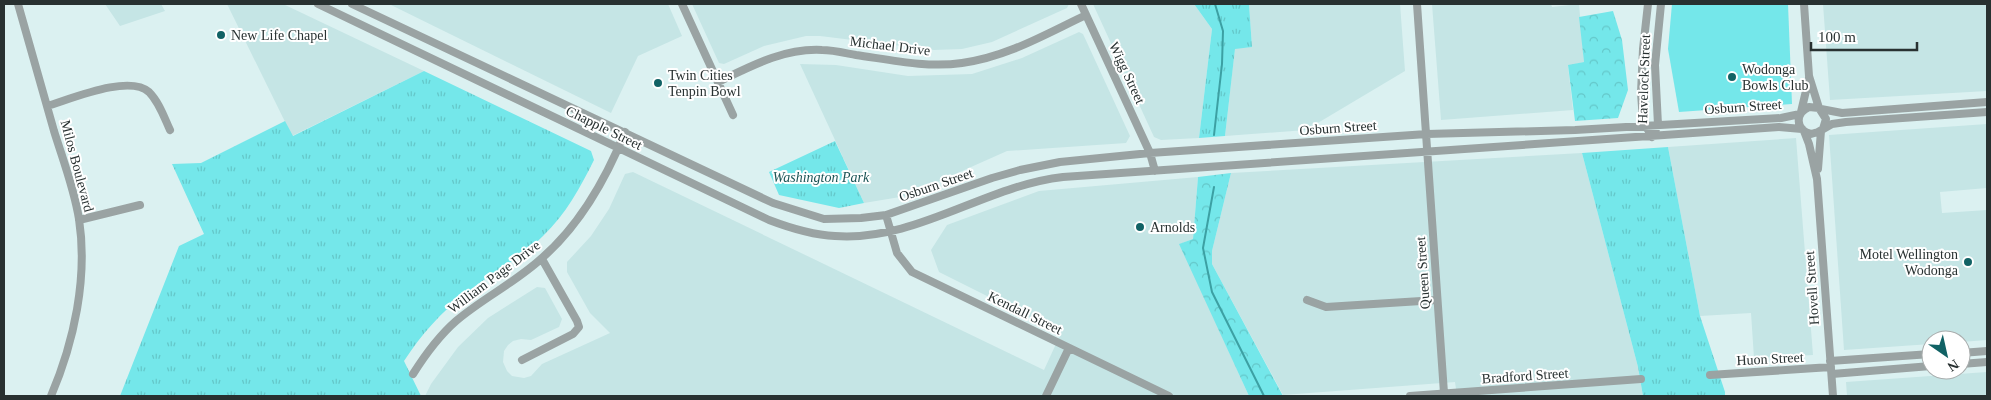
<svg xmlns="http://www.w3.org/2000/svg" width="1991" height="400" viewBox="0 0 1991 400" font-family="'Times New Roman',serif">
  <style>
    .built { fill: #c5e5e5 }
    .grass { fill: url(#grass-tufts) }
    .forest { fill: url(#forest-crowns) }
    .pitch { fill: #74e7ea }
    .lines { fill: none; stroke-linecap: round; stroke-linejoin: round }
    .stream { stroke: #3ca0a3; stroke-width: 2 }
    .minor { stroke: #9aa3a3; stroke-width: 8 }
    .poi-dot { fill: #116265; stroke: #fff; stroke-width: 2 }
    .labels { text-anchor: middle; dominant-baseline: central; stroke-width: 4; stroke-linejoin: round; paint-order: stroke }
    .poi-label { font-size: 14px; fill: #283131; stroke: #fff; text-anchor: start }
    .street-label { font-size: 14px; fill: #283131; stroke: #fff }
    .park-label { font-size: 14px; font-style: italic; fill: #1b5455; stroke: #fff }
  </style>
  <defs>
    <pattern id="grass-tufts" width="24" height="20" patternUnits="userSpaceOnUse" patternTransform="scale(1.25)"><rect width="24" height="20" fill="#74e7ea"/><path d="M3 7l-1-3M5 7V3M7 7l1-3M15 17l-1-3M17 17v-4M19 17l1-3" fill="none" stroke="#64c7c9"/></pattern>
    <pattern id="forest-crowns" width="20" height="18" patternUnits="userSpaceOnUse" patternTransform="scale(1.25)"><rect width="20" height="18" fill="#74e7ea"/><path d="M2 6a3 3 0 1 1 6 0M12 15a3 3 0 1 1 6 0" fill="none" stroke="#64c7c9"/></pattern>
  </defs>
  <rect width="100%" height="100%" fill="#dbf1f1"/>
  <path class="built" d="M105 4H161L165 11 120 26Z
    M227 4H283L424 71 292 136Z
    M389 4H668L682 36 638 56 611 113Z
    M692 4H1069L1067 8 992 42 962 49 934 50 820 36H806L764 46 724 64 719 63Z
    M1093 4H1194L1212 29 1199 138 1161 140 1154 137Z
    M1249 4H1400L1405 71 1306 130 1225 136 1235 48 1252 47Z
    M1432 4H1551L1552 7 1579 4 1584 62 1568 66 1573 110 1441 120Z
    M1823 4H1987V91L1830 100Z
    M1079 32 1083 34 1130 136 1126 143 1007 151 906 196 864 203 800 64 836 65 908 76 972 74 1022 58Z
    M1987 124V188L1940 192 1942 213 1987 210V340L1961 342V340H1931V344L1844 350 1829 135Z
    M1796 138 1813 355 1754 358 1751 313 1700 316 1668 147Z
    M1582 153 1638 367 1643 396H1457L1455 382 1283 395 1212 264V251L1231 173Z
    M633 172 1044 370 1061 333 939 272 931 250 947 225 1039 191 1198 177 1193 239 1180 244 1249 396H425L431 384 458 347 488 318 537 287 545 288 562 319 559 327 531 340 521 339 513 341 508 345 504 351 503 362 507 371 512 376 524 378 531 376 542 364 610 333 590 313 567 272V262L591 236 609 209 625 174Z
    M1987 372V396H1847L1846 382Z"/>
  <path class="grass" d="M1194 4H1249L1252 47 1235 49 1225 136 1199 138 1212 29Z
    M424 71 591 151 594 160C580 188 566 214 543 236 520 259 491 273 466 293 441 312 421 335 404 361L421 396H120L179 246 204 234 172 164 201 163 285 121 293 136Z
    M835 141 864 203 839 208 779 195 769 172Z
    M1668 147 1700 316 1725 392V396H1643L1638 367 1582 153Z"/>
  <path class="forest" d="M1613 11 1622 40 1628 90 1618 118 1575 121 1568 65 1584 62 1579 17Z
    M1231 173 1212 251V264L1283 396H1249L1179 244 1193 239 1198 177Z"/>
  <path class="pitch" d="M1672 4H1788L1792 104 1679 112 1668 49Z"/>
  <g class="lines">
    <path class="stream" d="M1214 135 1222 64 1223 31 1215 4
      M1214 187 1203 248 1212 292 1264 396"/>
    <path class="minor" d="M18 4C30 46 42 89 54 131 63 160 74 188 79 219 88 278 74 342 51 396
      M318 4 769 220C790 228 812 235 835 236 916 242 984 186 1063 177L1779 127 1802 129
      M352 4 773 203 824 219 861 218 886 215 992 178 1020 170 1060 162 1150 153 1427 134 1575 130 1781 118 1800 114
      M682 4 733 115
      M1081 4 1150 153 1155 171
      M1417 4 1444 393
      M1648 4 1643 49 1641 93 1643 121 1652 137
      M1804 4 1809 76 1819 108
      M718 82C751 66 784 48 822 50 833 50 845 53 856 55 891 60 927 68 962 63 1007 57 1046 34 1086 15
      M47 106C71 99 129 74 149 92 159 102 164 117 170 130
      M1821 109 1842 113 1987 102
      M1801 112 1809 78
      M1823 129 1826 119 1819 108 1809 107C1795 113 1795 130 1811 134L1818 132 1832 124 1846 122 1987 112
      M1804 131 1809 144 1817 179 1833 396
      M1652 137 1658 125 1655 65 1661 4
      M1818 169 1821 131
      M886 215 897 253 912 272 1169 396
      M79 220 140 205
      M1307 300 1326 307 1437 300
      M1961 353 1987 351
      M522 360 573 334 579 327 577 321 542 259
      M1830 361 1931 354
      M1961 364 1987 362
      M413 374C425 355 440 335 456 321 483 298 516 282 542 258 581 224 606 179 625 132
      M1832 374 1931 366
      M1710 375 1831 367
      M1046 396 1069 348
      M1410 396 1641 379"/>
  </g>
  <g class="poi-dot">
    <circle cx="221" cy="35" r="5"/>
    <circle cx="1732" cy="77" r="5"/>
    <circle cx="658" cy="83" r="5"/>
    <circle cx="1140" cy="227" r="5"/>
    <circle cx="1968" cy="262" r="5"/>
  </g>
  <g class="labels">
    <g class="poi-label">
      <text x="231" y="35">New Life Chapel</text>
      <text x="1742" y="69">Wodonga<tspan x="1742" dy="16">Bowls Club</tspan></text>
      <text x="668" y="75">Twin Cities<tspan x="668" dy="16">Tenpin Bowl</tspan></text>
      <text x="1150" y="227">Arnolds</text>
      <text x="1958" y="254" text-anchor="end">Motel Wellington<tspan x="1958" dy="16">Wodonga</tspan></text>
    </g>
    <g class="street-label">
      <text transform="translate(890 46) rotate(7)">Michael Drive</text>
      <text transform="translate(1127 73) rotate(65)">Wigg Street</text>
      <text transform="translate(1644 79) rotate(-88)">Havelock Street</text>
      <text transform="translate(1743 107) rotate(-4)">Osburn Street</text>
      <text transform="translate(604 128) rotate(26)">Chapple Street</text>
      <text transform="translate(1338 128) rotate(-4)">Osburn Street</text>
      <text transform="translate(77 166) rotate(75)">Milos Boulevard</text>
      <text transform="translate(936 185) rotate(-19)">Osburn Street</text>
      <text transform="translate(1423 273) rotate(-94)">Queen Street</text>
      <text transform="translate(494 277) rotate(-37)">William Page Drive</text>
      <text transform="translate(1812 288) rotate(-94)">Hovell Street</text>
      <text transform="translate(1025 313) rotate(26)">Kendall Street</text>
      <text transform="translate(1770 359) rotate(-3)">Huon Street</text>
      <text transform="translate(1525 376) rotate(-4)">Bradford Street</text>
    </g>
    <g class="park-label">
      <text x="821" y="177">Washington Park</text>
    </g>
  </g>
  <rect width="1991" height="400" fill="none" stroke="#283131" stroke-width="10"/>
  <g transform="translate(1946 355) rotate(146)"><circle r="24" fill="#ffffff" stroke="#a9adad"/>
  <path d="M0-4L9 19L0 12L-9 19Z" fill="#116265"/>
  <text y="-8" font-size="14" font-weight="bold" text-anchor="middle" fill="#283131">N</text>
  </g>
  <path d="M1811 42v8h106v-8" fill="none" stroke="#283131" stroke-width="2.5"/>
  <text x="1818" y="42" font-size="15" fill="#283131" stroke="#ffffff" stroke-width="4" paint-order="stroke">100 m</text>
</svg>
